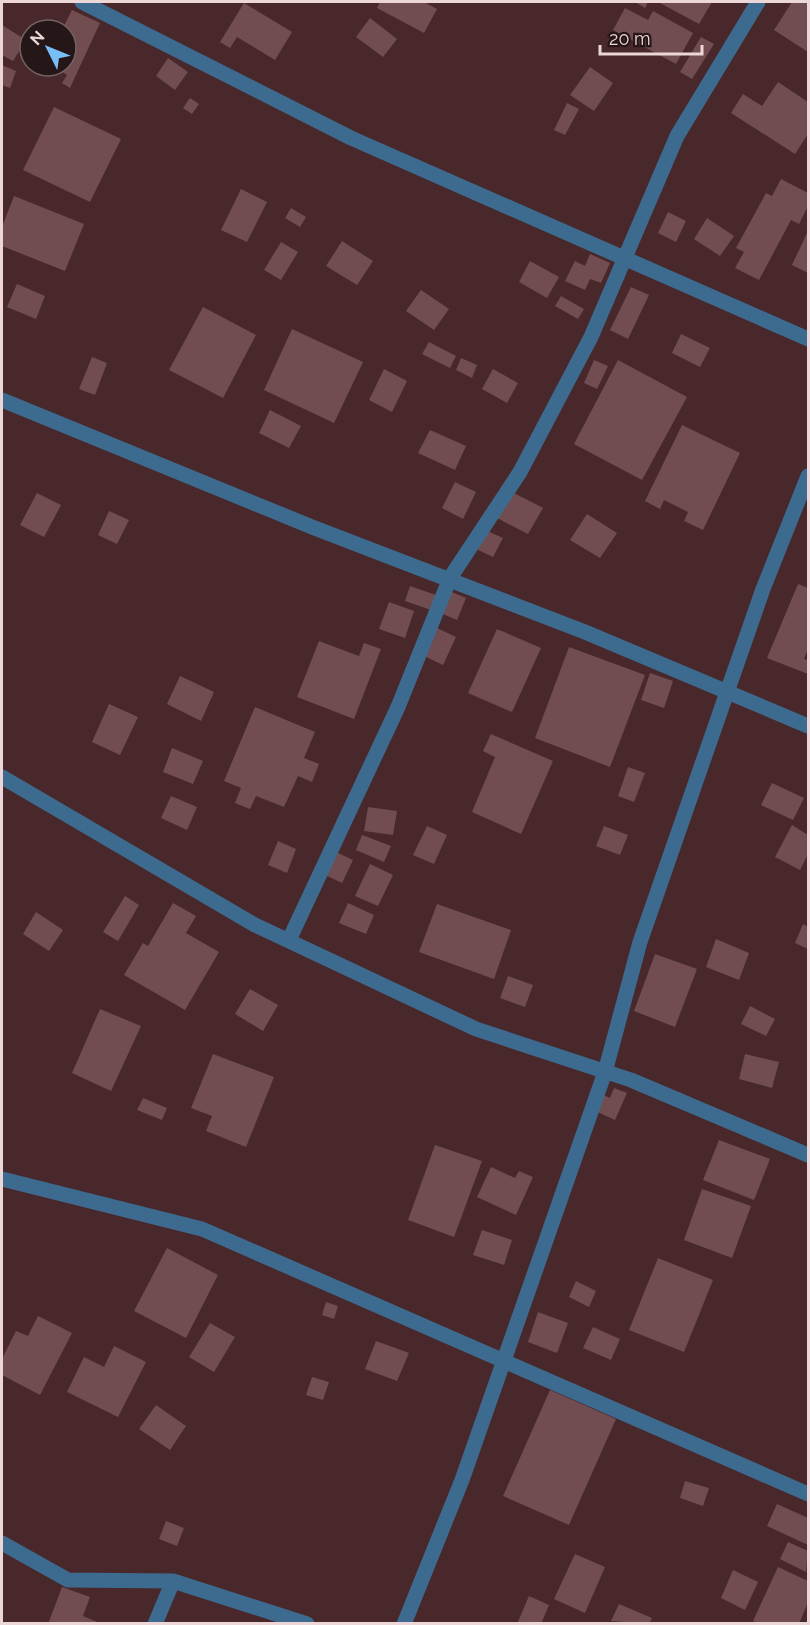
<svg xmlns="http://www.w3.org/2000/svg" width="810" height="1625" viewBox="0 0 810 1625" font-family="Raleway,sans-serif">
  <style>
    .building { fill: #714d51 }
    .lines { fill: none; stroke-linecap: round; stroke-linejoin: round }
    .street { stroke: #3d6b8f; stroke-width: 15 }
  </style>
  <rect width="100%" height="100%" fill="#48282b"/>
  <path class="building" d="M380 2H424L437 9 424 33 377 8Z
    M635 2H648L645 8Z
    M658 2H712L699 24Z
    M792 2H808V52L774 30Z
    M244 3 292 32 275 60 237 37 230 48 220 42Z
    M625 8 648 20 653 11 693 33 676 64 613 30Z
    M72 10 100 23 70 88 62 83 67 75 53 66H66V30H62Z
    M370 18 397 39 383 57 356 37Z
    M2 25 26 40 13 61 2 55Z
    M701 37 714 44 692 79 680 72Z
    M168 58 188 72 175 90 156 76Z
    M2 65 16 71 10 88 2 85Z
    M590 67 613 83 594 111 570 95Z
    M778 82 808 102V134L795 154 731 113 743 94 762 106Z
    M190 98 199 104 192 114 183 108Z
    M567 103 579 109 565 135 554 130Z
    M54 107 121 139 90 202 23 170Z
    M781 179 808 193V206L799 224 791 220 759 280 735 268 744 252 736 248 766 193 772 196Z
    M241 189 267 202 247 242 221 230Z
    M14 196 84 224 65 271 2 246V227Z
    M291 208 306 217 300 227 285 218Z
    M668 212 686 221 676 242 658 233Z
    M707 218 734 236 720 256 694 239Z
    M808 231V273L792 265Z
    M342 241 373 261 357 285 326 266Z
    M281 242 298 252 281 280 264 270Z
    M590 254 610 263 601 283 590 279 585 290 565 281 575 261 585 266Z
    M530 261 559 277 547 298 519 282Z
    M17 284 45 296 36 319 7 307Z
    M631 287 649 295 628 339 610 330Z
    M421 290 449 309 434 330 406 311Z
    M561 296 584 309 578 319 555 306Z
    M203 307 256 335 223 398 169 370Z
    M292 329 363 362 334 423 264 390Z
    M681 334 710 348 700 367 672 353Z
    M429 342 456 356 450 368 422 354Z
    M92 357 107 363 95 395 79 389Z
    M461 358 477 365 472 378 456 370Z
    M594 360 608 366 597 389 584 383Z
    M618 360 687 397 642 480 574 444Z
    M384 369 407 381 392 412 369 400Z
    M493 369 518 383 507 403 482 389Z
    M270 410 301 426 289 448 259 433Z
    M682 425 740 453 703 530 684 521 688 512 664 500 660 509 645 501Z
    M430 430 466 446 455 470 418 453Z
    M455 482 476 492 463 519 442 508Z
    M512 492 543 508 528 534 497 518Z
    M37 493 61 505 44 537 20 525Z
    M109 511 129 520 117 544 98 535Z
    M587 514 617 533 600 558 570 540Z
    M485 530 503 538 493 557 476 549Z
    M798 584 808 588V648L804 659 808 660V674L767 658Z
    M410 586 436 595 431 610 405 601Z
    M447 590 466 598 457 620 438 612Z
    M389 602 414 611 405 638 379 629Z
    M437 628 456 637 443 665 424 656Z
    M497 629 541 648 512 712 468 693Z
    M319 641 359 656 364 643 381 649 354 719 297 697Z
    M569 647 645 675 610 767 535 738Z
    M650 673 673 681 664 708 641 700Z
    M180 676 214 692 201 721 167 704Z
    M109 704 138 717 120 755 92 742Z
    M255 707 315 732 304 758 319 764 312 782 298 776 284 807 256 796 250 809 235 803 241 788 224 781Z
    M491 734 553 761 521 834 472 812 495 757 483 751Z
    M172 748 203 761 193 784 163 772Z
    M628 767 645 773 634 802 618 796Z
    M772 783 804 798 793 820 761 805Z
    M171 796 197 807 187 830 161 818Z
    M368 807 397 811 393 835 364 831Z
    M792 825 808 835V854L800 870 775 857Z
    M427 826 447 835 434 864 413 855Z
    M604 826 628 835 620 855 596 846Z
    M362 835 391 846 384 862 356 850Z
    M278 841 296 849 287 873 268 865Z
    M334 851 353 860 342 883 323 874Z
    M370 864 393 875 378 906 355 896Z
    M125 896 139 905 118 941 103 932Z
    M173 903 196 916 186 933 219 952 185 1010 124 975 143 943 148 946Z
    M348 903 374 915 366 934 339 923Z
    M437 904 511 930 494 979 419 952Z
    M36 912 63 930 49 951 23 934Z
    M803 924 808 927V949L795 943Z
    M716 939 749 953 739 980 706 967Z
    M655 954 697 969 675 1027 634 1011Z
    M508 976 533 985 525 1007 500 998Z
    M250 989 278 1005 263 1031 235 1014Z
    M750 1006 775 1019 766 1036 741 1024Z
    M100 1009 141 1026 111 1091 72 1073Z
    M213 1054 274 1077 246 1147 206 1131 212 1116 191 1108Z
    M745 1054 779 1062 772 1088 739 1079Z
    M614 1088 627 1093 615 1120 593 1110 601 1094 610 1098Z
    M143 1098 167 1108 162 1120 137 1110Z
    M719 1140 770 1159 754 1200 703 1180Z
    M435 1145 482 1161 454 1237 408 1220Z
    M491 1167 515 1178 519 1171 533 1177 516 1215 477 1197Z
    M702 1189 751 1206 732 1258 684 1240Z
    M482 1230 512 1240 504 1265 473 1255Z
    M167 1248 218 1275 186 1338 134 1311Z
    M658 1258 713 1280 684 1352 629 1330Z
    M576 1281 596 1291 589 1307 569 1297Z
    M326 1302 338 1306 334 1319 322 1315Z
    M538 1312 568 1323 557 1353 528 1342Z
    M38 1316 72 1333 40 1395 2 1375V1359L16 1331 28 1336Z
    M210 1323 235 1337 214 1372 189 1357Z
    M593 1327 620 1339 611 1360 583 1348Z
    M376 1341 409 1353 397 1381 365 1369Z
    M114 1346 146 1362 118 1417 67 1392 84 1357 104 1367Z
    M312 1377 329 1382 323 1400 306 1395Z
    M550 1390 616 1419 569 1525 503 1496Z
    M156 1405 186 1426 170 1450 139 1429Z
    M685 1481 709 1488 703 1506 680 1498Z
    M777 1504 808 1518V1545L767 1526Z
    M166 1521 184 1528 177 1546 159 1539Z
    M788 1542 808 1551 806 1572 780 1559Z
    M575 1554 605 1567 585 1613 554 1599Z
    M778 1567 808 1581V1602L799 1624H759L753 1621Z
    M733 1570 758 1582 745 1610 721 1598Z
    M62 1587 90 1597 83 1616 102 1624H48Z
    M529 1596 549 1605 541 1624H517Z
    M619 1604 652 1618 649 1624 611 1621Z"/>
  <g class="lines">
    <path class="street" d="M82 2 351 138 808 339
      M2 400 312 527 585 632 808 726
      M2 777 255 925 476 1029 631 1080 808 1155
      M289 940 398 707 450 578 520 472 591 337 677 136 758 2
      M2 1179 202 1229 808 1494
      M2 1543 68 1580 173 1581 307 1624
      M155 1624 173 1581
      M404 1624 462 1480 605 1072 640 942 763 589 808 476"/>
  </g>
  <rect width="810" height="1625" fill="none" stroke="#ecd6d7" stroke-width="6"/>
  <g transform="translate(48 48) rotate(313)"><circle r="28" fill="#251617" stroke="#756364" stroke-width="1.5"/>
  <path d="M0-4.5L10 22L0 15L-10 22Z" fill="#78bff7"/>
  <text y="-9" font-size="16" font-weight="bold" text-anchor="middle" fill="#ecd6d7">N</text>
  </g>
  <path d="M600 45v9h102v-9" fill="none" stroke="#ecd6d7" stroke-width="3"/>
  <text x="609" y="45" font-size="18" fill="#ecd6d7" stroke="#251617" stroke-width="4.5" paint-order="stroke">20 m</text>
</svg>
